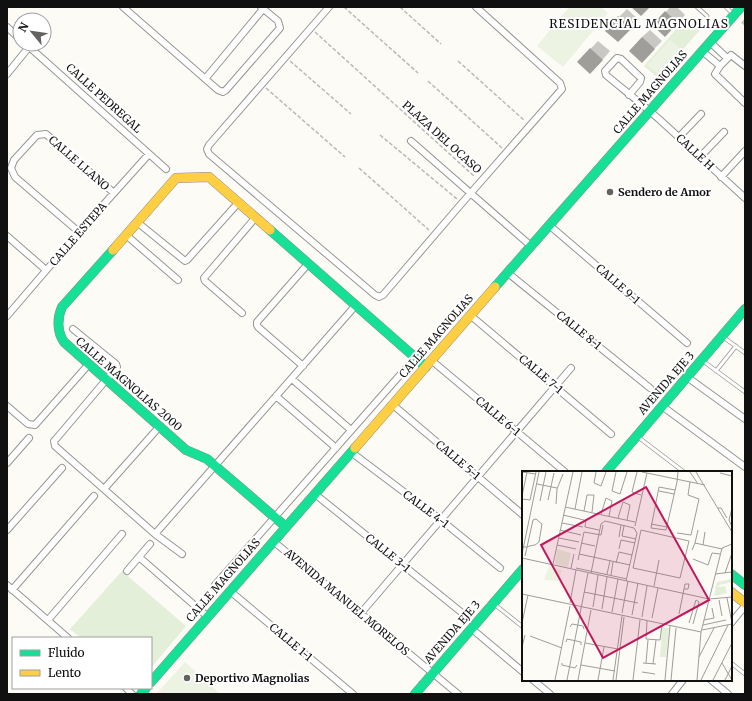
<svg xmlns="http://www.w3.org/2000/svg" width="752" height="701" viewBox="0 0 752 701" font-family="Merriweather,serif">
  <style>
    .green { fill: #e4efd9 }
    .pitch { fill: #edf3e2 }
    .shadow { fill: #0003 }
    .building { fill: #a09e9b }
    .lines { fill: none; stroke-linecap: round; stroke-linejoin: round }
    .lane-casing { stroke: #969694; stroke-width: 4.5 }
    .street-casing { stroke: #969694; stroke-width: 8 }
    .fast-casing { stroke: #8d8c8a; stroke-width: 10 }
    .slow-casing { stroke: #8d8c8a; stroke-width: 10 }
    .path { stroke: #b9b9b8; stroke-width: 1.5; stroke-dasharray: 4 2; stroke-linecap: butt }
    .lane { stroke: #fffefe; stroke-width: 3 }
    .street { stroke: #fffefe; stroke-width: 6 }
    .fast { stroke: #16e098; stroke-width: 9 }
    .slow { stroke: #ffcf43; stroke-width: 9 }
    .poi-dot { fill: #636260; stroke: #fff; stroke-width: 1.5 }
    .labels { text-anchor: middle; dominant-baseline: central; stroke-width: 4; stroke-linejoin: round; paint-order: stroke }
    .street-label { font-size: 11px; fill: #101010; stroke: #fff }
    .poi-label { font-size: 11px; font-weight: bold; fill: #101010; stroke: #fff; text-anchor: start }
    .neighbourhood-label { font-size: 12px; letter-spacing: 1px; fill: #101010; stroke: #fff }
    .inset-road { fill: none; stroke: #9e9d9a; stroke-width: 1 }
    .view { fill: #c2185b; fill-opacity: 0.15; stroke: #c2185b; stroke-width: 2 }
    .inset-edge { fill: none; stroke: #101010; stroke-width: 2 }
  </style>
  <rect width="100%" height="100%" fill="#fcfbf6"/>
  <path class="green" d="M686 18 700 30 658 78 644 66Z
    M122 571 186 626 151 668V638H81L70 629Z"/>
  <path class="pitch" d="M569 7H601L608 13 563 67 537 46Z
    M670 40 681 50 659 75 647 65Z
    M185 662 220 694H156Z"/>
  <path class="shadow" d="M670 7H677L685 15 673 28 666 12Z
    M627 9 639 20 626 33 619 17Z
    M745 18V26L741 23Z
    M650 30 662 41 649 54 642 37Z
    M598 41 610 51 598 65 578 62Z"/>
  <path class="building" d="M631 7H650L641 16Z
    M665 11 678 23 665 37 652 25Z
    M618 16 632 28 618 42 605 31Z
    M642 37 655 49 642 63 629 51Z
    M590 48 603 60 590 74 577 62Z"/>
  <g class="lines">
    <defs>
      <path id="lane" d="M697 7 707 16
        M726 7 733 14
        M723 337 745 353
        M703 361 745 392
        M716 371 736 346
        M638 437 684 472
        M494 604 523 627
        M731 663 745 674"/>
      <path id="street" d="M123 7 218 90 223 92 226 90 280 28 278 21 261 7
        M329 7 209 145 207 149 209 154 375 295 379 297 383 295 462 203 562 89 560 83 476 7
        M7 27 20 39
        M710 42 727 58
        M26 44 166 169
        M702 51 720 66
        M745 66 731 55 720 66 715 74 745 103
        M7 74 29 47
        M205 79 263 9
        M629 95 640 82 641 78 621 59 617 58 605 71 606 75C624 90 642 104 660 120L745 198
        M679 137 701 114
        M411 141 531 246
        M700 157 724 132
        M721 177 745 151
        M137 222 185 261 187 260 239 202
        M549 225 687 343
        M79 232 15 177 11 168 14 160 37 135 46 134 114 193
        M126 235 178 280
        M7 236 46 270
        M508 273 650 388
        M242 313 205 281 204 278 256 217
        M470 315 611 434
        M7 316 79 232 149 154
        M73 329 116 364 117 367 56 439 54 441 55 446 155 534 182 554
        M431 360 565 472
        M303 366 258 327 257 325V322L308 264
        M687 377 745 419
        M292 379 351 430
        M276 396 336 448
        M393 405 523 515
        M7 406 28 424 35 425 89 364
        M662 406 745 467
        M351 452 441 520 500 568
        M7 463 29 438
        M104 489 160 426
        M315 494 461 612
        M7 530 62 468
        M155 534 356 305
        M273 541 458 694
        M139 557 208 617
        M127 571 150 544
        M7 585 68 638
        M215 585 415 358
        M12 590 94 496
        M230 591 353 694
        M361 613 571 368
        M48 620 122 534
        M731 623 745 606
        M472 629 523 672
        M533 680 550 694
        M711 680 728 694
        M126 688 132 694
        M672 694 683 680"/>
      <path id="fast" d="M270 230 426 367
        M113 250 62 307C57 318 57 332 64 342L186 450 207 459 286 527
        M495 287 741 7
        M606 472 745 309
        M731 574 745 585
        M151 682 355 448
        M141 694 146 688
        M415 694 523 569"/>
      <path id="slow" d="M113 250 176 178 209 177 270 230
        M355 448 495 287
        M731 592 745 603"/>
    </defs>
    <use href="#lane" class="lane-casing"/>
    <use href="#street" class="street-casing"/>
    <use href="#fast" class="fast-casing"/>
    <use href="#slow" class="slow-casing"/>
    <path class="path" d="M344 7 418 73
      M400 7 441 44
      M315 32 475 177
      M290 61 351 114
      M458 61 525 121
      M428 81 502 148
      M266 88 345 157
      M380 135 457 199
      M359 168 429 230"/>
    <use href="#lane" class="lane"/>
    <use href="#street" class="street"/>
    <use href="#fast" class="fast"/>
    <use href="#slow" class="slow"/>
  </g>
  <g class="poi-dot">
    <circle cx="610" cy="192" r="4"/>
    <circle cx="187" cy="678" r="4"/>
  </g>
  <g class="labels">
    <g class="street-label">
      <text transform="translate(650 92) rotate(-49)">CALLE MAGNOLIAS</text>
      <text transform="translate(104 98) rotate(42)">CALLE PEDREGAL</text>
      <text transform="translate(442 137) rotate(42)">PLAZA DEL OCASO</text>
      <text transform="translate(695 152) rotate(43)">CALLE H</text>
      <text transform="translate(79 163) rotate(41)">CALLE LLANO</text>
      <text transform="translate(78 234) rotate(-49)">CALLE ESTEPA</text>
      <text transform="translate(618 284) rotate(41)">CALLE 9-1</text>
      <text transform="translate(579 330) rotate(39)">CALLE 8-1</text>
      <text transform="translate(436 336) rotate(-49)">CALLE MAGNOLIAS</text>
      <text transform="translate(541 374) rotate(40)">CALLE 7-1</text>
      <text transform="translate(666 383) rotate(-49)">AVENIDA EJE 3</text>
      <text transform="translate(129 384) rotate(41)">CALLE MAGNOLIAS 2000</text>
      <text transform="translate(498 416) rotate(40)">CALLE 6-1</text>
      <text transform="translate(458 460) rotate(40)">CALLE 5-1</text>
      <text transform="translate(426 509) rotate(37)">CALLE 4-1</text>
      <text transform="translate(388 553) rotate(39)">CALLE 3-1</text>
      <text transform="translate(223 580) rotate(-49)">CALLE MAGNOLIAS</text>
      <text transform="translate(347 602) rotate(40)">AVENIDA MANUEL MORELOS</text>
      <text transform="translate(452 632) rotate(-49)">AVENIDA EJE 3</text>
      <text transform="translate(291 642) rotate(40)">CALLE 1-1</text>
    </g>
    <g class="poi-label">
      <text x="618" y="192">Sendero de Amor</text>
      <text x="195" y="678">Deportivo Magnolias</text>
    </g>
    <g class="neighbourhood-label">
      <text x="639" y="23">RESIDENCIAL MAGNOLIAS</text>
    </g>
  </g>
  <g transform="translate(522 471)">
    <rect width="210" height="210" fill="#fcfbf6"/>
    <path d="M35 78 49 82 46 96 33 93ZM210 108V111L197 114V116L203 115 205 122 192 125 195 111ZM140 156 147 157 144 186H138Z" fill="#e4efd9"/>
    <path d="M27 95 40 99 37 110 22 109Z" fill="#edf3e2"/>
    <path class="inset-road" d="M0 1 14 3M74 1 72 12 79 15 84 1M94 1 90 20 98 23 105 1M115 1 110 21 119 24M120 1 183 14M168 1 176 13M174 1 210 61M198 2 210 5M15 13 35 17M153 19 137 16 129 57 144 59 155 11 156 1M137 20 152 23M0 25 5 1M0 28 8 29 14 1M26 29 32 2M18 30 24 1M34 33 35 18 41 3M43 36 113 51M196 37H199L205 47M210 37 207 49 210 56M53 38 60 1M62 40 65 24H72L70 41M79 43 84 27 90 30 87 45M41 44 62 49M96 47 101 31 108 34 105 49M64 48 63 56 77 59M40 52 61 56M129 53 145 56M102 55 100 65 114 68M113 55 125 2M38 59 59 64M119 59 167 70 158 107 111 97ZM155 62 169 64 177 28 166 24 168 11M97 66 99 54M37 67 57 71M59 72 73 75M173 72 176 59M35 74 54 78M181 74 183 61M1 76H6L7 75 13 74 17 71 20 53 14 48 11 49 3 85M97 78 99 69 113 72M170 79 173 72 200 78M0 83 17 1M57 83 108 94M0 87 187 128M171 88 186 94 190 82 198 83M56 89 62 61 79 64 81 54M94 92 97 81 110 84M31 93 51 1M49 97 52 83M54 97 105 108M69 102 79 53 83 50 112 57 115 62 104 110M203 102 210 82M85 103 88 90M193 103 210 101M89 104 91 91M132 115 137 89M62 121 116 132M0 123 179 161 175 209M205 127 210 152M187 128 210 126M197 129 200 145M48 132 54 99M71 136 76 104M80 138 85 106M90 141 96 108M100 142 106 110M157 143 163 113H167L166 118H162M110 144 116 112M120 146 125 115M130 147 136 117M182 149 192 147 190 137M125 150 124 168 138 169 140 154M0 152 6 124M167 152 174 129 177 131 171 153M181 154 204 149M48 156 50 153 61 155 62 158M180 159 210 153M179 161 200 77 210 73M8 165 40 177M44 171 45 168 59 171V174M63 172 96 178M0 176 3 164M177 186 192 157M40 192V194L53 197 55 194M121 192 134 193M124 192 126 169M200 192 210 209M131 193 134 169M59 194 93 200M120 201 133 203M33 209 48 135M45 209 66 102M56 209 69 139M76 209 82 176M91 209 100 145M94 209 102 146M111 209 118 149M143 209 148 155M149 209 154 157M179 209 206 154M191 209 210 172M203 209 210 195"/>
    <path class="view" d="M124 16 187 129 81 187 19 74Z"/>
    <rect width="210" height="210" class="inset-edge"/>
  </g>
  <rect width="752" height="701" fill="none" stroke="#101010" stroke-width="16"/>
  <rect x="12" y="637" width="140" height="52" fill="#ffffff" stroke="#9f9f9f"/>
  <rect x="20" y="650" width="20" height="6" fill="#16e098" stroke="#9f9f9f"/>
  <text x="48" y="657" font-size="12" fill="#101010">Fluido</text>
  <rect x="20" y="670" width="20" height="6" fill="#ffcf43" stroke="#9f9f9f"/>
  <text x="48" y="677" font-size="12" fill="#101010">Lento</text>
  <g transform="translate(32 32) rotate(299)"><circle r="19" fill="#ffffff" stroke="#9f9f9f"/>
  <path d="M0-3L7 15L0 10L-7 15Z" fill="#636260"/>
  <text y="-6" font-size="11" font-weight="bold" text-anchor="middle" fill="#101010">N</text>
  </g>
</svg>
